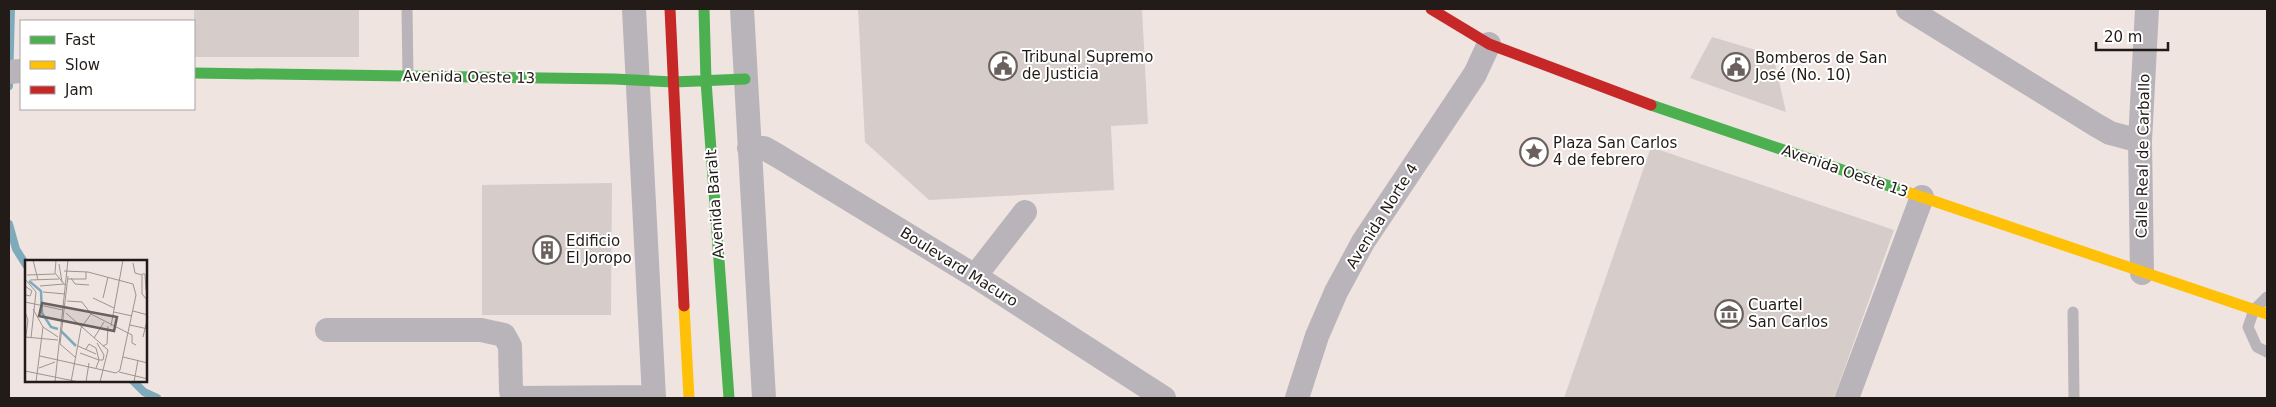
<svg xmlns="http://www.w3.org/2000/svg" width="2276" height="407" viewBox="0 0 2276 407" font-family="'DejaVu Sans',sans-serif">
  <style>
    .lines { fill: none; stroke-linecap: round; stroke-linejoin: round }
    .stream { stroke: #7eabbc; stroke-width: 8 }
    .building { fill: #d6cdca }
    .lane { stroke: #b8b4ba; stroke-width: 11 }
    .street { stroke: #b8b4ba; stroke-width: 24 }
    .fast { stroke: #4caf50; stroke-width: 11 }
    .slow { stroke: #ffc107; stroke-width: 11 }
    .jam { stroke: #c62828; stroke-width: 11 }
    .labels { text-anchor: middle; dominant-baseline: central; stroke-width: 4; stroke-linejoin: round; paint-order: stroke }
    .poi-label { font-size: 15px; fill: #221b18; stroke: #fff; text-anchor: start }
    .street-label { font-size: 15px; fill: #221b18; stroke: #fff }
    .inset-river { fill: none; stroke: #7eabbc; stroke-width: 2.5 }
    .inset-road { fill: none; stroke: #9d9490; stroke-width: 1 }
    .view { fill: #6a615e; fill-opacity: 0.15; stroke: #6a615e; stroke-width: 2.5 }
    .inset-edge { fill: none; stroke: #221b18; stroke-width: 2.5 }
  </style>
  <rect width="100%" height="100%" fill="#efe4e0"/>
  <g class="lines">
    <path class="stream" d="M9 86 11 9
      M9 224 16 249 26 265
      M133 381 144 392 157 398"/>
  </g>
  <path class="building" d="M194 9H359V57H194Z
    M858 9H1142L1148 124 1111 126 1114 190 929 200 865 142Z
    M1712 37 1773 55 1786 112 1690 78Z
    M1651 147 1894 230 1834 398H1564Z
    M612 183 611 315H482V185Z"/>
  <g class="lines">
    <path class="lane" d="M407 9 408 76
      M2267 297 2254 310 2248 327 2257 347 2267 352
      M2073 312 2074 398"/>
    <path class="street" d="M634 9 654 398
      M742 9 764 398
      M1908 9 2096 125 2110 133 2140 141
      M9 72 21 71
      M749 148H764L778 156 975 276 1164 398
      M2142 273 2140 141 2147 9
      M975 276 1025 212
      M327 330H481L504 335 510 346 511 391 512 396 515 398 654 397
      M1297 398 1317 336 1336 292 1363 242 1475 74 1489 44
      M1847 398 1922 197"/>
    <path class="fast" d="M704 9 706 81 729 398
      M194 73 614 79 673 82 745 79
      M1651 105 1907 192"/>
    <path class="slow" d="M1907 192 2267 314
      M684 306 689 398"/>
    <path class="jam" d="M670 9 684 306
      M1431 9 1489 44 1651 105"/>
  </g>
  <defs>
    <symbol id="civic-ring" viewBox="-11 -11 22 22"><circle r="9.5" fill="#fff" stroke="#6a615e" stroke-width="1.5"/><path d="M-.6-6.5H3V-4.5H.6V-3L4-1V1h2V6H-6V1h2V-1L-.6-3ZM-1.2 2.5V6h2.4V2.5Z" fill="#6a615e"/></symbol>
    <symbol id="sight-ring" viewBox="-11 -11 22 22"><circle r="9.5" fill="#fff" stroke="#6a615e" stroke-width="1.5"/><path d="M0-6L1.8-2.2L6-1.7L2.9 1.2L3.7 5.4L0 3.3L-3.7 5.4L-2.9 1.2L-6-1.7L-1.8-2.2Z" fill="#6a615e"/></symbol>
    <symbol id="building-ring" viewBox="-11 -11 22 22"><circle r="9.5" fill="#fff" stroke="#6a615e" stroke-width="1.5"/><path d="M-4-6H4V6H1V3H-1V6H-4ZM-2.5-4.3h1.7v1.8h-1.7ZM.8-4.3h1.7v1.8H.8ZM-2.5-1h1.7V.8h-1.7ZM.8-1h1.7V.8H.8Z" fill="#6a615e"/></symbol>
    <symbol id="museum-ring" viewBox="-11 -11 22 22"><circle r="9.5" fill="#fff" stroke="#6a615e" stroke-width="1.5"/><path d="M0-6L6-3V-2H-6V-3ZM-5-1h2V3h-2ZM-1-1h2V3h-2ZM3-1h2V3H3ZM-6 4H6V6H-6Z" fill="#6a615e"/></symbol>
  </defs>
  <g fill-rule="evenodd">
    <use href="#civic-ring" x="987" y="50" width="32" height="32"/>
    <use href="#civic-ring" x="1720" y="51" width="32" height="32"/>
    <use href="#sight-ring" x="1518" y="136" width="32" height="32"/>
    <use href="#building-ring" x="531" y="234" width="32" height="32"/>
    <use href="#museum-ring" x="1713" y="298" width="32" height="32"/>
  </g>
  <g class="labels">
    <g class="poi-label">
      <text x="1022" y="57">Tribunal Supremo<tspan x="1022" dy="17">de Justicia</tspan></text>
      <text x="1755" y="58">Bomberos de San<tspan x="1755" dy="17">José (No. 10)</tspan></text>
      <text x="1553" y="143">Plaza San Carlos<tspan x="1553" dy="17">4 de febrero</tspan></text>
      <text x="566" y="241">Edificio<tspan x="566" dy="17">El Joropo</tspan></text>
      <text x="1748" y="305">Cuartel<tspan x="1748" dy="17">San Carlos</tspan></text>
    </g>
    <g class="street-label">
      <text transform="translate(469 77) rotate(1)">Avenida Oeste 13</text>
      <text transform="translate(2143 156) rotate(-89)">Calle Real de Carballo</text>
      <text transform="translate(1845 171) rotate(19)">Avenida Oeste 13</text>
      <text transform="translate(715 204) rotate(-94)">Avenida Baralt</text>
      <text transform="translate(1382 216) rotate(-58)">Avenida Norte 4</text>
      <text transform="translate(959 267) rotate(32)">Boulevard Macuro</text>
    </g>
  </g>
  <g transform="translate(25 260)">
    <rect width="122" height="122" fill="#efe4e0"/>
    <path class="inset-river" d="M4 21 16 31 17 53 26 67 33 69M36 71 51 86"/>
    <path class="inset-road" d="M8 0 13 20M31 0 30 13 40 25M108 3 110 13 117 15V34L123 41M34 4 37 22M39 11 63 12 108 24 111 35 95 110 91 113M117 14H120L121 30M2 15 30 14M43 16 35 84 50 97M46 18 50 24 64 25M0 19 11 32 6 78M43 19H61V12M5 20 34 19M0 26 7 31 5 36 1 35M15 26 39 24M18 32 40 34M68 38 89 48M78 38 83 17M42 41 57 42 66 54 107 75V83L111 85M0 42 38 50M8 49 18 67 11 122M108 51 123 55M0 52 3 60 0 83M89 52 107 56M41 53 83 90 75 122M105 65 123 69M86 66 98 0M18 67 33 77M0 77 33 80M118 77 123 56M69 78 79 62M72 83 79 95 78 100H74M53 86 71 94M78 86 82 84 83 66M61 89 64 84 71 88 74 100 71 108M55 93 74 100M15 96 91 113M98 97 123 103M14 108 30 102M0 111 54 122M94 112 123 119M30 122 43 0M46 122 56 68 66 54M61 122 64 103M109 122 113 100"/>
    <path class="view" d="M17 43 92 57 89 71 14 56Z"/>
    <rect width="122" height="122" class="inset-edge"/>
  </g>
  <rect width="2276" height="407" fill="none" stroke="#221b18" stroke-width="20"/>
  <rect x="20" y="20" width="175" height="90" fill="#ffffff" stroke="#a7a4a3"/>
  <rect x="30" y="36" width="25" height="8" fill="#4caf50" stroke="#a7a4a3"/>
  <text x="65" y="45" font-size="15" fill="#221b18">Fast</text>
  <rect x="30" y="61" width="25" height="8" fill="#ffc107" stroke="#a7a4a3"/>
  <text x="65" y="70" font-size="15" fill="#221b18">Slow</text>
  <rect x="30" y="86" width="25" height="8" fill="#c62828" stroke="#a7a4a3"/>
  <text x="65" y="95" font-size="15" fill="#221b18">Jam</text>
  <path d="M2096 42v8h72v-8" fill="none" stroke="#221b18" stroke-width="2.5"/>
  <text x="2104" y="42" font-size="15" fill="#221b18" stroke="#ffffff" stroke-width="4" paint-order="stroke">20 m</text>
</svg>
